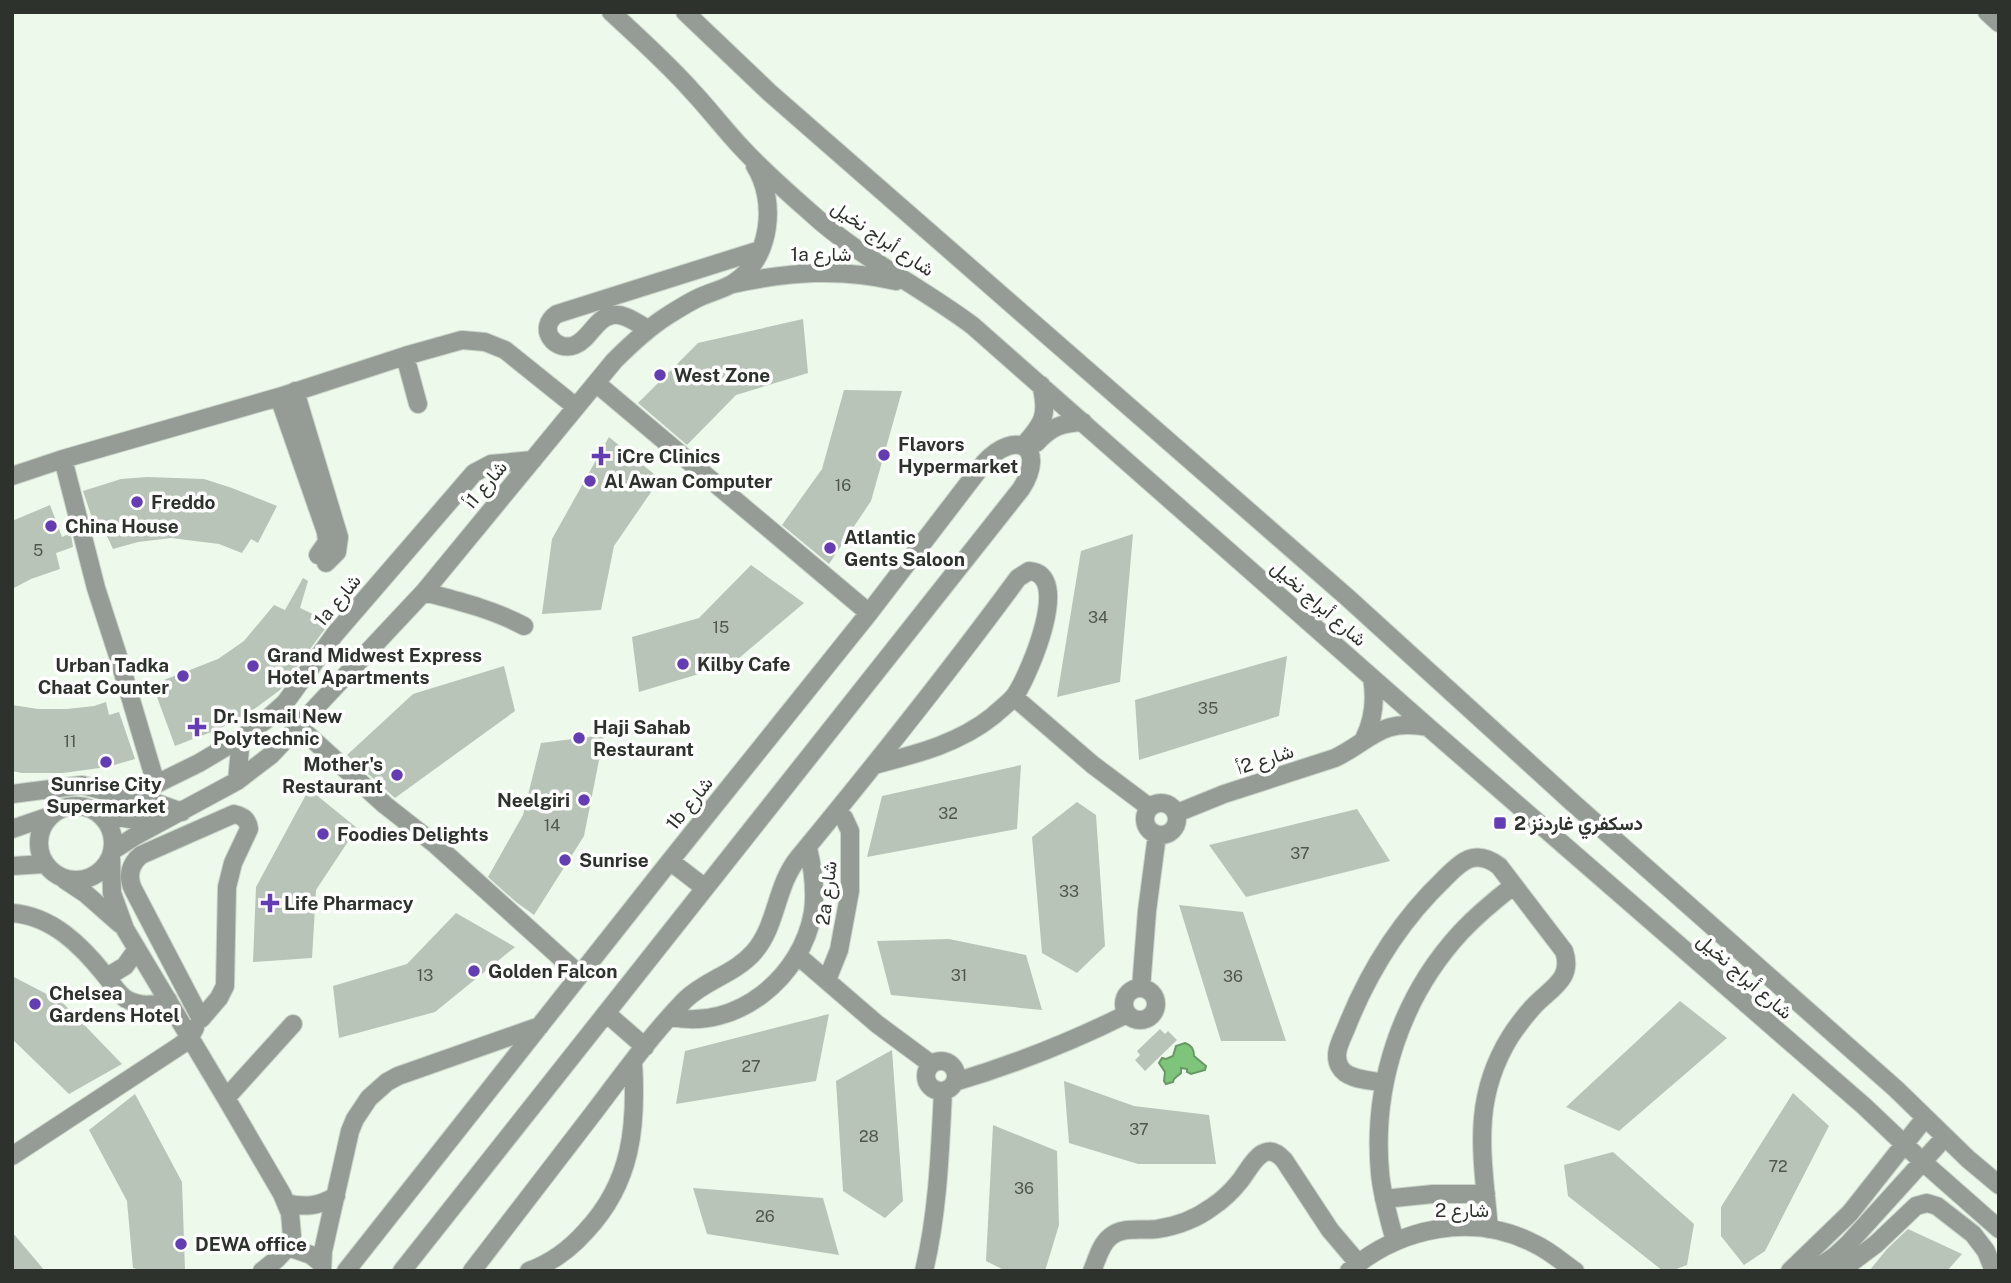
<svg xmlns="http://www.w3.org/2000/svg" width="2011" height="1283" viewBox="0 0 2011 1283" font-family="'Public Sans',Vazirmatn,sans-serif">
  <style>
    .water { fill: #7fc47b; stroke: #669863; stroke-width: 2 }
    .building { fill: #b8c4b7 }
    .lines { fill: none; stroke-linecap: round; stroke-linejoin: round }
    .minor-casing { stroke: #cad5c9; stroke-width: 20 }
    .minor { stroke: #959b95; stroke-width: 18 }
    .poi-dot { fill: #643db5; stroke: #fff; stroke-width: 2.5 }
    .labels { text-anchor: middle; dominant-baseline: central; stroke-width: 7; stroke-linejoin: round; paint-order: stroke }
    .number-label { font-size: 16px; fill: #50564f }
    .street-label { font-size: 19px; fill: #2d322c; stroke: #fff }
    .poi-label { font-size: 19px; font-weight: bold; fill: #2d322c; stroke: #fff; text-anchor: start }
  </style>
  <rect width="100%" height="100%" fill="#ecf9eb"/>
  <path class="water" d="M1185 1043C1192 1045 1194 1049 1194 1056L1206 1066 1205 1070 1191 1074 1187 1072V1069L1181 1068V1073L1174 1079 1173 1082 1166 1084 1164 1081 1165 1072 1159 1063 1162 1058 1166 1059 1173 1056 1176 1046Z"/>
  <path class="building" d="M803 319 808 373 736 395 687 445 638 403 698 343Z
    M844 390 902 391 871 501 829 564 782 525 822 469Z
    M609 437 660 479 614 546 601 610 542 614 552 539Z
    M147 477 204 479 232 488 277 506 258 543 251 539 242 553 219 544 171 538 138 542 113 549 106 534 95 536 92 525 94 524 83 491 121 479Z
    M50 505 62 537 69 534 71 535 73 547 56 553 60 569 31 579 12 589V521Z
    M1133 534 1120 682 1057 697 1081 551Z
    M751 565 804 603 732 664 639 692 632 637 699 618Z
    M303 578 308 581 300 608 330 622 280 690 253 710 219 729 175 746 157 697 169 693 164 680 218 659 244 641 274 605 285 610Z
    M1287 656 1279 716 1139 760 1135 700Z
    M504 666 515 711 395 798 347 755 413 694Z
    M106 702 109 715 119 712 135 759 107 767 63 773H22L12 771V705L38 709H67L94 706Z
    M604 735 584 836 534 915 516 902 488 877 523 815 541 743Z
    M1021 765 1017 829 867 857 882 796Z
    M309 789 357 828 316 890 312 958 253 962 256 887Z
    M1077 802 1096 815 1105 946 1077 973 1042 953 1032 837Z
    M1357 809 1390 861 1246 897 1209 845Z
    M1179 905 1243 912 1286 1041H1221Z
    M456 913 515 947 435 1012 339 1038 333 986 407 964Z
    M949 939 1026 955 1042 1010 891 995 877 941Z
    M12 976 62 1002 122 1064 69 1094 12 1039Z
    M1680 1001 1727 1038 1619 1131 1566 1107Z
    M829 1014 816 1081 676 1104 685 1051Z
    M1160 1029 1165 1034 1168 1031 1177 1040 1145 1071 1135 1060 1140 1055 1137 1051Z
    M892 1050 903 1201 885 1218 843 1191 836 1081Z
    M1064 1081 1134 1106 1209 1115 1216 1164H1138L1069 1143Z
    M1793 1093 1829 1126 1765 1251 1744 1265 1721 1236V1207Z
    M135 1094 182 1182 185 1271H144L133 1268 127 1201 89 1130Z
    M993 1125 1057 1151 1059 1225 1045 1271H1006L986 1261Z
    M1613 1152 1694 1224 1687 1265 1671 1271H1663L1568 1196 1564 1165Z
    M693 1188 823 1198 839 1255 707 1234Z
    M1908 1229 1962 1254 1947 1271H1869L1887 1249Z
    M12 1232 45 1271H12Z"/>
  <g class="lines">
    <defs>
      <path id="minor" d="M611 12C639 38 667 63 692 91 709 109 724 129 741 147 762 170 787 192 811 213 860 258 920 286 973 326L1428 727 1864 1106 1923 1162 1999 1229
        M685 12 770 93 1348 598 1572 802 1896 1089 1968 1159 1999 1185
        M1987 12 1999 23
        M733 284C788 272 841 268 896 281
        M648 329C638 324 625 313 613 315 596 317 590 339 575 345 555 353 536 328 557 314L760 250
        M405 356 418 404
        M596 383 869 613
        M295 391 339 537 337 552 326 563
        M279 397 326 532 327 542 318 555
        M1036 443C1051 427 1061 423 1083 422
        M1023 446C1043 424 1049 415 1041 385
        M63 459 96 588 118 656 156 784
        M12 476 63 459 279 397 405 356 462 340 485 342 505 350 576 407
        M424 592C458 601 492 609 524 626
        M1014 697 1093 765 1149 807
        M299 727 385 805 436 845 580 975
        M1364 739C1374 719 1376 700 1372 678
        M237 781 241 738
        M12 794 82 785 120 795H134L199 763 241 738 266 720 285 703 335 634 474 473 491 464 533 460
        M134 795 182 812
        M1145 819a16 16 0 1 1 32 0a16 16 0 1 1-32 0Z
        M39 843a37 37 0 1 1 74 0a37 37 0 1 1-74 0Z
        M1177 813 1224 794 1335 758C1372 740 1380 718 1428 727
        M99 814 130 819 159 822
        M234 814C244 816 248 820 249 829L233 863 227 887 225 986 219 998 201 1019 133 889C127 876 130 864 141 855Z
        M12 829 50 816
        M112 851 137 835 237 781 271 755 424 592 614 361C631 344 648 328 667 316 678 309 689 302 700 297 711 292 725 289 735 282 771 258 777 201 755 166
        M111 856 112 893 125 929 226 1098 282 1194 290 1213 292 1236 288 1247 277 1259 262 1271
        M670 861 705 888
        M12 866 44 864
        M65 880 86 894 120 924
        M12 913C52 916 81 945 105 975 112 983 117 993 126 999 140 1007 154 1006 168 1000
        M797 955 877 1024 931 1064
        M107 977 125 966 137 949
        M827 980 839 950 850 891V831L844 818 837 812
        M1141 988 1147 911 1157 835
        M1124 1004a16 16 0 1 1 32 0a16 16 0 1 1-32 0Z
        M606 1013 645 1047
        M671 1017C737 1031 802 977 813 912 816 890 813 869 808 848
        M926 1076a15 15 0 1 1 30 0a15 15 0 1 1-30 0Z
        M955 1082C1015 1064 1071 1042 1127 1014
        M1384 1083C1371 1080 1347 1080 1340 1067 1332 1054 1342 1039 1347 1026 1369 971 1400 921 1444 879 1451 872 1459 863 1469 859 1480 855 1490 859 1499 866L1564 951C1574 980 1549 989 1533 1007 1525 1016 1517 1026 1510 1037 1470 1102 1483 1158 1489 1229
        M226 1098 293 1024
        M12 1156 181 1045 190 1037 195 1028
        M1384 1199 1433 1194H1486
        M286 1203C305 1208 319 1206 336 1196
        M1395 1241C1389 1219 1382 1196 1380 1173 1372 1085 1401 997 1461 932 1477 915 1495 900 1513 886
        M288 1247 311 1255 322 1264
        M322 1271 323 1251 350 1131 355 1119 369 1098 387 1082 398 1076 540 1026
        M346 1271 670 861 869 613 984 463C1016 428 1048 447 1021 489L402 1271
        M472 1271C513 1218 554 1164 595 1111 623 1074 652 1034 685 1000 705 980 735 974 754 952 778 924 775 886 799 857 874 766 948 673 1018 578L1029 571C1073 573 1029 674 1016 694 1011 702 1000 709 993 716 958 744 916 754 874 765
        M529 1271C551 1263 571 1248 586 1231 632 1182 637 1126 633 1061
        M924 1271C938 1212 940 1152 943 1091
        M1092 1271C1097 1260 1100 1245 1110 1237 1122 1226 1141 1231 1157 1229 1177 1226 1196 1219 1212 1207 1223 1200 1232 1191 1240 1181 1251 1167 1263 1137 1284 1160L1330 1230 1358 1263
        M1349 1271C1400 1227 1474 1212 1535 1244 1550 1251 1562 1262 1575 1271
        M1790 1271 1850 1213 1925 1118
        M1812 1271 1835 1256 1849 1243 1945 1137
        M1840 1271 1876 1244 1916 1206 1927 1203 1937 1206 1973 1234 1986 1251 1994 1271"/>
    </defs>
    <use href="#minor" class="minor-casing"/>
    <use href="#minor" class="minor"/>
  </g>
  <g class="poi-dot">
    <circle cx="660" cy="375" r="7"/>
    <circle cx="884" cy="455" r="7"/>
    <path d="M597.5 445.5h7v7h7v7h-7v7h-7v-7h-7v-7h7z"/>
    <circle cx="590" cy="481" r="7"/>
    <circle cx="137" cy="502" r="7"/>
    <circle cx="51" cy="526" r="7"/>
    <circle cx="830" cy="548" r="7"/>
    <circle cx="683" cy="664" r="7"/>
    <circle cx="253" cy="666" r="7"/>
    <circle cx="183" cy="676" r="7"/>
    <path d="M193.5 716.5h7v7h7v7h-7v7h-7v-7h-7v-7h7z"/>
    <circle cx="579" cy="738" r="7"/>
    <circle cx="106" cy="762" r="7"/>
    <circle cx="397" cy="775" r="7"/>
    <circle cx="584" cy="800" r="7"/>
    <rect x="1493" y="816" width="14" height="14" rx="3.5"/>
    <circle cx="323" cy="834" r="7"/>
    <circle cx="565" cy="860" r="7"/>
    <path d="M266.5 892.5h7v7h7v7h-7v7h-7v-7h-7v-7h7z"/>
    <circle cx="474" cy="971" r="7"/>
    <circle cx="35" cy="1004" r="7"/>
    <circle cx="181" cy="1244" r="7"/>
  </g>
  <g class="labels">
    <g class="number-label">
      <text x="843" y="485">16</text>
      <text x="38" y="550">5</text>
      <text x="1098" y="617">34</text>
      <text x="721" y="627">15</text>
      <text x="1208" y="708">35</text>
      <text x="70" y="741">11</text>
      <text x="948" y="813">32</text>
      <text x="552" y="825">14</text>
      <text x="1300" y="853">37</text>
      <text x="1069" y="891">33</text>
      <text x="425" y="975">13</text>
      <text x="959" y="975">31</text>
      <text x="1233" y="976">36</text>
      <text x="751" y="1066">27</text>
      <text x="1139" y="1129">37</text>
      <text x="869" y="1136">28</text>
      <text x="1778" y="1166">72</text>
      <text x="1024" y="1188">36</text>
      <text x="765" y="1216">26</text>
    </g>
    <g class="street-label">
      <text transform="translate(883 238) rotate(34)">شارع أبراج نخيل</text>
      <text x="821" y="254">1a شارع</text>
      <text transform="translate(485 484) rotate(-50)">شارع 1أ</text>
      <text transform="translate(337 600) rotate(-50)">1a شارع</text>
      <text transform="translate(1319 603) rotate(41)">شارع أبراج نخيل</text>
      <text transform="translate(1265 759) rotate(-18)">شارع 2أ</text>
      <text transform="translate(689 803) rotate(-51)">1b شارع</text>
      <text transform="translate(826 893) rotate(-83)">2a شارع</text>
      <text transform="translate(1745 976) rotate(41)">شارع أبراج نخيل</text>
      <text x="1462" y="1210">شارع 2</text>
    </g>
    <g class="poi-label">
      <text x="674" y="375">West Zone</text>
      <text x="898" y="444">Flavors<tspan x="898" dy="22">Hypermarket</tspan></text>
      <text x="617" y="456">iCre Clinics</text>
      <text x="604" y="481">Al Awan Computer</text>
      <text x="151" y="502">Freddo</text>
      <text x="65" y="526">China House</text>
      <text x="844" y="537">Atlantic<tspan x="844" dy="22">Gents Saloon</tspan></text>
      <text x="267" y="655">Grand Midwest Express<tspan x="267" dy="22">Hotel Apartments</tspan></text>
      <text x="697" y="664">Kilby Cafe</text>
      <text x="169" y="665" text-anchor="end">Urban Tadka<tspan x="169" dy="22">Chaat Counter</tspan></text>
      <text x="213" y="716">Dr. Ismail New<tspan x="213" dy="22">Polytechnic</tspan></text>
      <text x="593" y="727">Haji Sahab<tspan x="593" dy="22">Restaurant</tspan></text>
      <text x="383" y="764" text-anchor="end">Mother's<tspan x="383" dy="22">Restaurant</tspan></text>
      <text x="106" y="784" text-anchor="middle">Sunrise City<tspan x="106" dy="22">Supermarket</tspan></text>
      <text x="570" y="800" text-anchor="end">Neelgiri</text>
      <text x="1514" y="823">دسكفري غاردنز 2</text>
      <text x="337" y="834">Foodies Delights</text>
      <text x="579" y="860">Sunrise</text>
      <text x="284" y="903">Life Pharmacy</text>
      <text x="488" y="971">Golden Falcon</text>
      <text x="49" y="993">Chelsea<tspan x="49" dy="22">Gardens Hotel</tspan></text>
      <text x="195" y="1244">DEWA office</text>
    </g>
  </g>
  <rect width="2011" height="1283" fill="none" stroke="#2d322c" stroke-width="28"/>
</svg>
